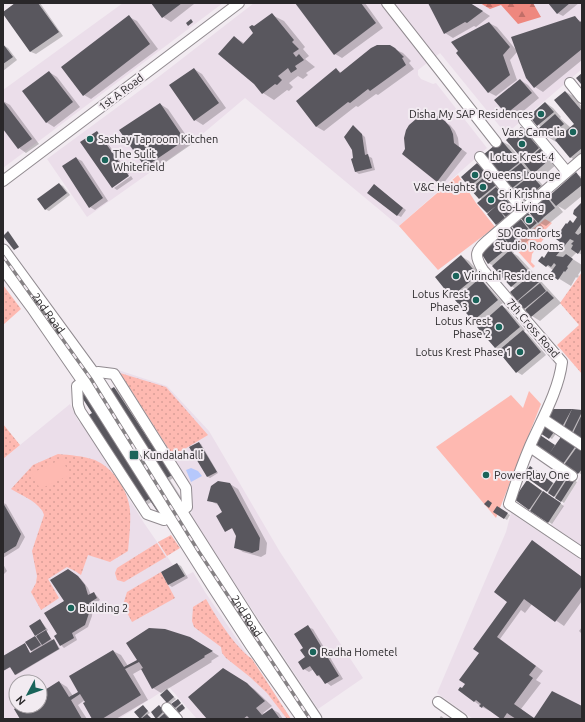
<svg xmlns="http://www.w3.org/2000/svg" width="585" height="722" viewBox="0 0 585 722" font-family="Ubuntu,sans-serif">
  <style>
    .built { fill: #ebdeea; fill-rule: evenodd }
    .grass { fill: url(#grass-dots) }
    .forest { fill: url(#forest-firs) }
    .park { fill: #feb9b1 }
    .water { fill: #b6c8fc }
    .shadow { fill: #0003 }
    .building { fill: #59575e }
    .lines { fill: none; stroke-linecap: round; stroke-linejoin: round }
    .minor-casing { stroke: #918b90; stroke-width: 12 }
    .major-casing { stroke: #918b90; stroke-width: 15 }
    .minor { stroke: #fff; stroke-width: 10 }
    .major { stroke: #fff; stroke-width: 13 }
    .rail-casing { stroke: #868285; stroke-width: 3.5 }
    .rail { stroke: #f2ebf1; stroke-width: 2; stroke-dasharray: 6; stroke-linecap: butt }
    .poi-dot { fill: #1a645a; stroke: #f2ebf1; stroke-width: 1.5 }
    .labels { text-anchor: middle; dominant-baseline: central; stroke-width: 4; stroke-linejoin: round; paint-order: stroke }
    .street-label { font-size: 11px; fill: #292729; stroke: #f2ebf1 }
    .poi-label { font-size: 11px; fill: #292729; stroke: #f2ebf1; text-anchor: start }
  </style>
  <defs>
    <pattern id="grass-dots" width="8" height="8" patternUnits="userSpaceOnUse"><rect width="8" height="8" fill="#feb9b1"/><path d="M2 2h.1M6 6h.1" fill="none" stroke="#da9f98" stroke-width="1.8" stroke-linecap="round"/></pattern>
    <pattern id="forest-firs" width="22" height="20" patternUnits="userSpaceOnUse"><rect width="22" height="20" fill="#ee877e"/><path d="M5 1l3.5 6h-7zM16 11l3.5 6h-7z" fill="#c16e67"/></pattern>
  </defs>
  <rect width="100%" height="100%" fill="#f2ebf1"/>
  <path class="built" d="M123 3H223L3 168V90Z
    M254 3H582V69L506 134 440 53 418 70V75L421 79 433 84 436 83 487 148 399 226 245 98 193 142 87 217 47 159 161 75Z
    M118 370 167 386 209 431 280 552 363 678 318 709 191 517 192 508 191 487Z
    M70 404 75 415 79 422 82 423 144 523 173 565 161 572 168 585 193 572 205 592 291 719H197L169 687 119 719H3V459ZM16 682H40V706H16Z
    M582 474V546L551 525Z
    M511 513 582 560V719H473L437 693 506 532Z"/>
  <path class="grass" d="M582 272V374L557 345 579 325 560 303Z
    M3 285 21 309 3 325Z
    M120 373 166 387 208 435 173 456Z
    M3 424 20 445 3 459Z
    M58 454C70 455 83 456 95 460 113 468 129 491 130 511 131 524 129 538 128 551L110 562 88 555 81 575 75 571 67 567 48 579 59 598 41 610 31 592 36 583 37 576 32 551 44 515C41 503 21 495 11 489L33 465Z
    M171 535 180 548 167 556 158 542Z
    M157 543 166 557 124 582 117 580 115 573 117 568Z
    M161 572 175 598 132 622 123 605 127 592Z
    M206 599C216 617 235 647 252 659L291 719H287L267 693 250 677 226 658 222 653 221 647 194 627 192 621 193 607Z"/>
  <path class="forest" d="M480 3H533L541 17 518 24 501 5 490 9Z"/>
  <path class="park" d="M458 175 476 203 495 227 438 270 399 226Z
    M545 219 552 223 543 232 546 236 532 254 531 262 535 266 533 268 513 246Z
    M529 391 541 404 496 518 436 447 511 395 523 408Z
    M62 459 70 475 40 489 32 473Z"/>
  <path class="water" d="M191 468 198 471 202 476 191 482 186 470Z"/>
  <path class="shadow" d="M17 3H40L63 36 36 54 31 52 3 13Z
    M152 3H193L194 4 171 22 163 17Z
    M296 3H365L383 28 342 58 335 54Z
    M429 3H470L490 16 476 27 474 26 453 38 445 33Z
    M549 3H579L563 16 557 13Z
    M272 15 284 21 305 47 303 49 309 56 305 59 315 67 306 73 308 75 303 79 298 76 289 83 293 87 289 91 287 90 274 100 263 93 234 37 244 43 254 33V27Z
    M129 17 137 21 158 49 91 99 84 95Z
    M575 18 582 22V60L543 92 535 87 517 52 510 60 517 80 496 96 488 92 489 23 497 27 517 51Z
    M3 45 8 48 17 60 3 71Z
    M394 49 403 53 411 61 409 63 414 69 378 95 376 94 358 107 356 106 324 131 317 127 297 101 337 70 342 73Z
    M194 69 202 74 226 108 203 125 195 120Z
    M49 72 57 77 80 107 54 127 46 122Z
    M520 80 528 85 539 98 515 118 507 113Z
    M566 92 573 96 582 107V159L578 162 570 157 557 141 556 142 548 137 540 128 541 127 530 116 546 103 553 108 561 117 560 118 571 128 575 124Z
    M3 101 10 105 39 144 26 153 19 148 3 127Z
    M160 104 168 109 192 144 153 171 145 166Z
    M436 117 450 125 455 131 458 138 459 147 467 153 443 184 438 181Z
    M353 127 365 137 368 156 372 158 375 170 359 174 356 172Z
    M521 128 529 132 557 164 541 178 531 172 548 191 530 206 523 201 484 155 501 141 509 145 524 163 527 161 524 160Z
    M97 132 102 135 129 174 113 186V187Z
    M76 158 82 161 108 201 95 210 90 207Z
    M478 164 485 169 522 215 520 219 526 222 527 213 533 216 535 207 539 210 546 197 552 200 576 174 582 177V196L565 210 558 206 563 212 546 226 540 223 544 228 538 233 532 229 536 234 513 253 518 256 561 303 540 321 532 316 518 300 516 289 511 286 494 266 488 263 500 236 506 239 510 227 516 231 511 224 505 229 497 224 479 203 482 200 462 177Z
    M131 176 133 179 117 190 114 188Z
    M59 184 63 186 70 195 49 211 45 209Z
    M378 188 406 210 401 217 397 215Z
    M582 203V255L577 252 571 258 582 265V269L578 275 579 276 577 278 576 277 571 286 553 275 554 273 553 270 540 261 544 259 558 246 579 217Z
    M461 256 469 261 485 280 483 281 503 303 500 305 507 309 525 330 524 332 528 334 546 355 522 375 517 372 499 351 500 350 496 348 478 327 481 325 474 321 456 300 457 299 452 296Z
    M114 388 118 390 175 477 170 480 184 502H152L148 504 144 502 93 413 111 390Z
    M553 410 582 412V440L550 417Z
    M558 431 552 439 542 433Z
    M541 436 555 446H582V475L536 443Z
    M199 443 201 444 218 473 210 478 208 477Z
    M534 469 555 484 562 473 577 482 564 503 547 491Z
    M531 483 564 506 552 524 515 499Z
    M230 484 238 489 267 543 266 554 261 557 243 552 235 547 237 536 233 528 226 531 224 512 220 506 209 500Z
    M3 503 6 504 25 537 19 548 3 558Z
    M497 508 510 515 507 520 495 512Z
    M532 541 582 577V601L564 626 532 604 525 613 521 610 500 639 543 671 536 680 541 683 521 709 534 719 582 707V719H518L515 717 514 719H502L491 710 490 711 482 707 459 690H462L466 684 480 653 507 603Z
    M3 564 7 571 3 575Z
    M177 564 181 566 188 578 172 587 169 585 162 573Z
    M72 572 81 579 88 588 91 595 94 593 97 596 100 600 93 605 92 616 88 627 75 635 77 640 64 648 61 645 58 635Z
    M40 620 48 630 46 632 53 641H55L60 649 16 675 11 667 3 671V657L25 645 31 654 34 652 31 651 26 642 38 636 36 635Z
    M308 627 313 629 343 679 331 686 318 676 314 669 309 672 304 669 306 657 305 648Z
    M582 627V634L579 631Z
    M190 638 219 656 211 661 212 662 161 693 153 688 142 669 133 674 148 700 116 719H94L85 700 78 705 87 719H22L20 706H40V694L59 682 67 687 73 696 80 692 113 651 121 655 128 666Z
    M231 674 254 689 272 706 263 713 265 715 272 709 279 713 283 719H208Z
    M167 690 176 699 170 704 161 695Z
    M178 701 181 704H180L185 709 180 712 175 707Z
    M159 706 166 713 159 719 157 718Z
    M145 708 150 713 147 715 152 719H143L140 718Z
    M441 716 445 719H439Z"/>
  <path class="building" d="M15 3H38L59 32 30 52 3 14V12Z
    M151 3H182L162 18Z
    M295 3H361L376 23 334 55Z
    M428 3H470L483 11 467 23 465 22 444 34Z
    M548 3H570L557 14Z
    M272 13 294 40 292 42 299 49 293 53 296 57 299 54 304 60 295 66 297 69 291 73 288 68 278 76 282 80 277 85 275 84 262 94 254 84 218 54 234 36 243 44 253 33 249 27 252 25 254 26Z
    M129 15 150 44 83 96 61 67Z
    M575 16 580 22 582 21V49L534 88 526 78 511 37Z
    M191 19 193 22 188 26 186 23Z
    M489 22 510 47 503 55 510 75 488 93 456 53 458 51 451 42Z
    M3 44 13 57 3 64Z
    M377 45H390L395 48 404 57 402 58 406 65 370 91 368 89 350 103 348 102 316 127 296 101 336 68 340 73 371 48Z
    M194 68 219 103 194 121 169 85Z
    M49 71 73 102 46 123 22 91Z
    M582 73V83L581 84 576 78Z
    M520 79 532 93 506 114 494 100Z
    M565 91 582 111V148L570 158 555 140 574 124 554 100Z
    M3 101 32 139 18 149 3 129Z
    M545 102 554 112 537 126 529 116Z
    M160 103 185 140 145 167 119 130Z
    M555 114 564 124 547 138 539 128Z
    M428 115 437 116 445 121 450 127 453 134 454 143 462 149 437 182 402 154 405 149 404 138 406 130 409 125 416 119Z
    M353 125 362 134 365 155 368 154 372 168 355 172 351 159 353 158 352 150 344 137Z
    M521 127 539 148 524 161 506 140Z
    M97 131 129 176 112 188 80 142Z
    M501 140 520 162 501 177 483 155Z
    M541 148 550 159 533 174 524 163Z
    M76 157 103 198 89 208 62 166Z
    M477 163 486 173 469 187 461 177Z
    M521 163 530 174 511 189 502 178Z
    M576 172 582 180V185L556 206 548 197Z
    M487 175 496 185 479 199 470 189Z
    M531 175 541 186 522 202 512 190Z
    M59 183 67 193 45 210 37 199Z
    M374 184 403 208 397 216 367 193Z
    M496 187 505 197 499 203 505 198 515 210 506 217 500 211 505 218 496 225 487 214 496 206 487 213 477 203Z
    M546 196 555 208 544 217 535 205Z
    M582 202V223L575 233 578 235 582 232V248L578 254 571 249 573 245 571 244 574 241 570 239 556 256 563 257 566 254 573 259 567 267 568 268 565 272 564 271 558 280 551 275 553 273 551 272 556 265 554 263 551 267 548 265 546 267 538 261 542 256 544 258 552 245 555 247 560 242 556 239 558 237 557 236 566 223 567 224 570 220 573 223 577 217 573 214 574 210Z
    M534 206 544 217 538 223 528 211Z
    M527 212 537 223 530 229 520 217Z
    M520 218 529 230 520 237 511 225Z
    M510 226 520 238 510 245 501 234Z
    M8 231 19 247 14 250 3 236Z
    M500 234 510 246 488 264 481 253Z
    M510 250 529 272 511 287 492 266Z
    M461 255 478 275 451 297 435 277Z
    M532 274 539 282 517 301 510 292Z
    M480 278 498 300 473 321 455 300Z
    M540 283 546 291 524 309 518 301Z
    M547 291 554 298 531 317 525 310Z
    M502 305 520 327 495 348 477 327Z
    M523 330 541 352 516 373 498 351Z
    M103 381 109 390 114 387 172 475 167 478 181 500 159 514 149 499 143 503 87 416 92 413 81 396Z
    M552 409H572L562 427 549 418Z
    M572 409 582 410V412L571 434 563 429Z
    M582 414V438L581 440 572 435Z
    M547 423 556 429 549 439 540 433Z
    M563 434 577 444 563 464 549 454Z
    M540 435 555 445 549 454 534 444Z
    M199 442 217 472 207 477 189 447Z
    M579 444 582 446V469L578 474 564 465Z
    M530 466 553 483 547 492 523 475Z
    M562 471 568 475 554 497 548 493Z
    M569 476 575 480 561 502 555 498Z
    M527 480 542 491 529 510 514 499Z
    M218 481 230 483 260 538 259 550 252 553 234 548 236 536 232 528 225 532 216 516 222 512 217 503 207 501 211 486Z
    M543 491 552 497 539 517 530 511Z
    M552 497 561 503 548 523 539 517Z
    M488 500 492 503 489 508 484 504Z
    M3 503 21 534 16 546 3 554Z
    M497 506 508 513 504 519 493 512Z
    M532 540 582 577V586L555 622 524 599 497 637 536 666 529 675 533 678 514 704 534 718 552 691 582 706V719H516L507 713 503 719H501L483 706 482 708 479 706 481 704 476 700 474 702 458 690 460 687 462 688 465 684 459 680 479 653 473 649 507 602 494 592Z
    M177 563 185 576 168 585 161 572Z
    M68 569 78 576 85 585 88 595 94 592 97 598 89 603V613L85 625 72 633 74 638 60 646 54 636 57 634 44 613 64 601 50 580Z
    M40 619 46 629 35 636 29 626Z
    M308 625 339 676 325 684 319 675 317 676 310 666 303 670 298 662 305 657 300 650 303 648 294 634Z
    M149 628 165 629 190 637 213 651 204 656 205 657 152 689 141 669 143 668 139 662 125 669 141 695 102 719H92L83 703 85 702 80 694 71 700 82 719H20L14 709 18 706H40V693L59 681 69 697 78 692 69 676 113 650 124 667 137 660 126 643Z
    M46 630 51 639 42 645 36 636Z
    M35 636 41 645 31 651 25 642Z
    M54 639 59 649 15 675 10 667 3 671V656L25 643 30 653Z
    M223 668 247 683 265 701 256 708 262 715 272 708 280 719H250L247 716 243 719H207L188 697Z
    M167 689 174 697 167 703 160 695Z
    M178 699 181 703 175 708 171 704Z
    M182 704 185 708 179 713 176 709Z
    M143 705 148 711 140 719 134 712Z
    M159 705 164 711 156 719 151 712Z
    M165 713 171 719H158Z
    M147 714 152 719H141Z"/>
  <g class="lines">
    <defs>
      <path id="minor" d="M387 3 496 142
        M570 83 582 98
        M524 120 567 172
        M480 157 522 209
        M582 159 488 240C476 251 473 254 483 270L562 362C559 390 541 421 530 446 522 465 515 485 509 504L582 553
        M3 181 239 3
        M93 374 98 372 114 374 186 488 187 507 180 512
        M84 381 77 386 78 405 80 411 147 514 164 520 170 516
        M543 419 582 445
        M530 447 572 476
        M438 702 462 719
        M167 708 177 719"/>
      <g id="major">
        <path id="s1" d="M3 251 93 374 253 626 315 719"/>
        <path d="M4 268 33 307 84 381 215 588 252 645 304 719"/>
      </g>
    </defs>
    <use href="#minor" class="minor-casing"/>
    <use href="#major" class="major-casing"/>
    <use href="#minor" class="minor"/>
    <use href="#major" class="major"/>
    <defs>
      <path id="rail" d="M3 256 91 379 199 552 310 719"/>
    </defs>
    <use href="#rail" class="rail-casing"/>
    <use href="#rail" class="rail"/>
  </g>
  <g class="poi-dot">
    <circle cx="541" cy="114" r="4"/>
    <circle cx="573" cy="132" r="4"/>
    <circle cx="90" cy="139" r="4"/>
    <circle cx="522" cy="144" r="4"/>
    <circle cx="105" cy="160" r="4"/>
    <circle cx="475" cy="175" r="4"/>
    <circle cx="483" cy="187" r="4"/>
    <circle cx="491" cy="200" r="4"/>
    <circle cx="529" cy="220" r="4"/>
    <circle cx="456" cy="276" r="4"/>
    <circle cx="476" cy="300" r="4"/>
    <circle cx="499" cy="327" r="4"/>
    <circle cx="520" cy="352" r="4"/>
    <rect x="129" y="450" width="10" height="10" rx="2"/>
    <circle cx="486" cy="475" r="4"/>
    <circle cx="71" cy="608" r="4"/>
    <circle cx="313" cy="652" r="4"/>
  </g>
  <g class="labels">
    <g class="street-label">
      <text transform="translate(121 92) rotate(-37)">1st A Road</text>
      <text stroke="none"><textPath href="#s1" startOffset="77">2nd Road</textPath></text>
      <text transform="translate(533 328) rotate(49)">7th Cross Road</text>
      <text stroke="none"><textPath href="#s1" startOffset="439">2nd Road</textPath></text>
    </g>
    <g class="poi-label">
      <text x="533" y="114" text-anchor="end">Disha My SAP Residences</text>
      <text x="565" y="132" text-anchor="end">Vars Camelia</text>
      <text x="98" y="139">Sashay Taproom Kitchen</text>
      <text x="113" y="154">The Sulit<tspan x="113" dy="13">Whitefield</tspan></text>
      <text x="522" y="157" text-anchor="middle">Lotus Krest 4</text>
      <text x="483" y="175">Queens Lounge</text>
      <text x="475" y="187" text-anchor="end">V&amp;C Heights</text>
      <text x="499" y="194">Sri Krishna<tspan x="499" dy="13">Co-Living</tspan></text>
      <text x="529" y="233" text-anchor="middle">SD Comforts<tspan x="529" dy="13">Studio Rooms</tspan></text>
      <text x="464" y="276">Virinchi Residence</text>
      <text x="468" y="294" text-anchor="end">Lotus Krest<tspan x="468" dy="13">Phase 3</tspan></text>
      <text x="491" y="321" text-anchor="end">Lotus Krest<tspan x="491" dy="13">Phase 2</tspan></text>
      <text x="512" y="352" text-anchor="end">Lotus Krest Phase 1</text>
      <text x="143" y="455">Kundalahalli</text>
      <text x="494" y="475">PowerPlay One</text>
      <text x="79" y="608">Building 2</text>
      <text x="321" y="652">Radha Hometel</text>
    </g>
  </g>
  <rect width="585" height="722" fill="none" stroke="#292729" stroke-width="8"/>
  <g transform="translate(28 694) rotate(229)"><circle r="19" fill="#f2ebf1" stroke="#a29da1"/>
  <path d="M0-3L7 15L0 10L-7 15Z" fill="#1a645a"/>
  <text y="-6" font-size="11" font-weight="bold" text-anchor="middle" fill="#292729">N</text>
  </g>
</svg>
